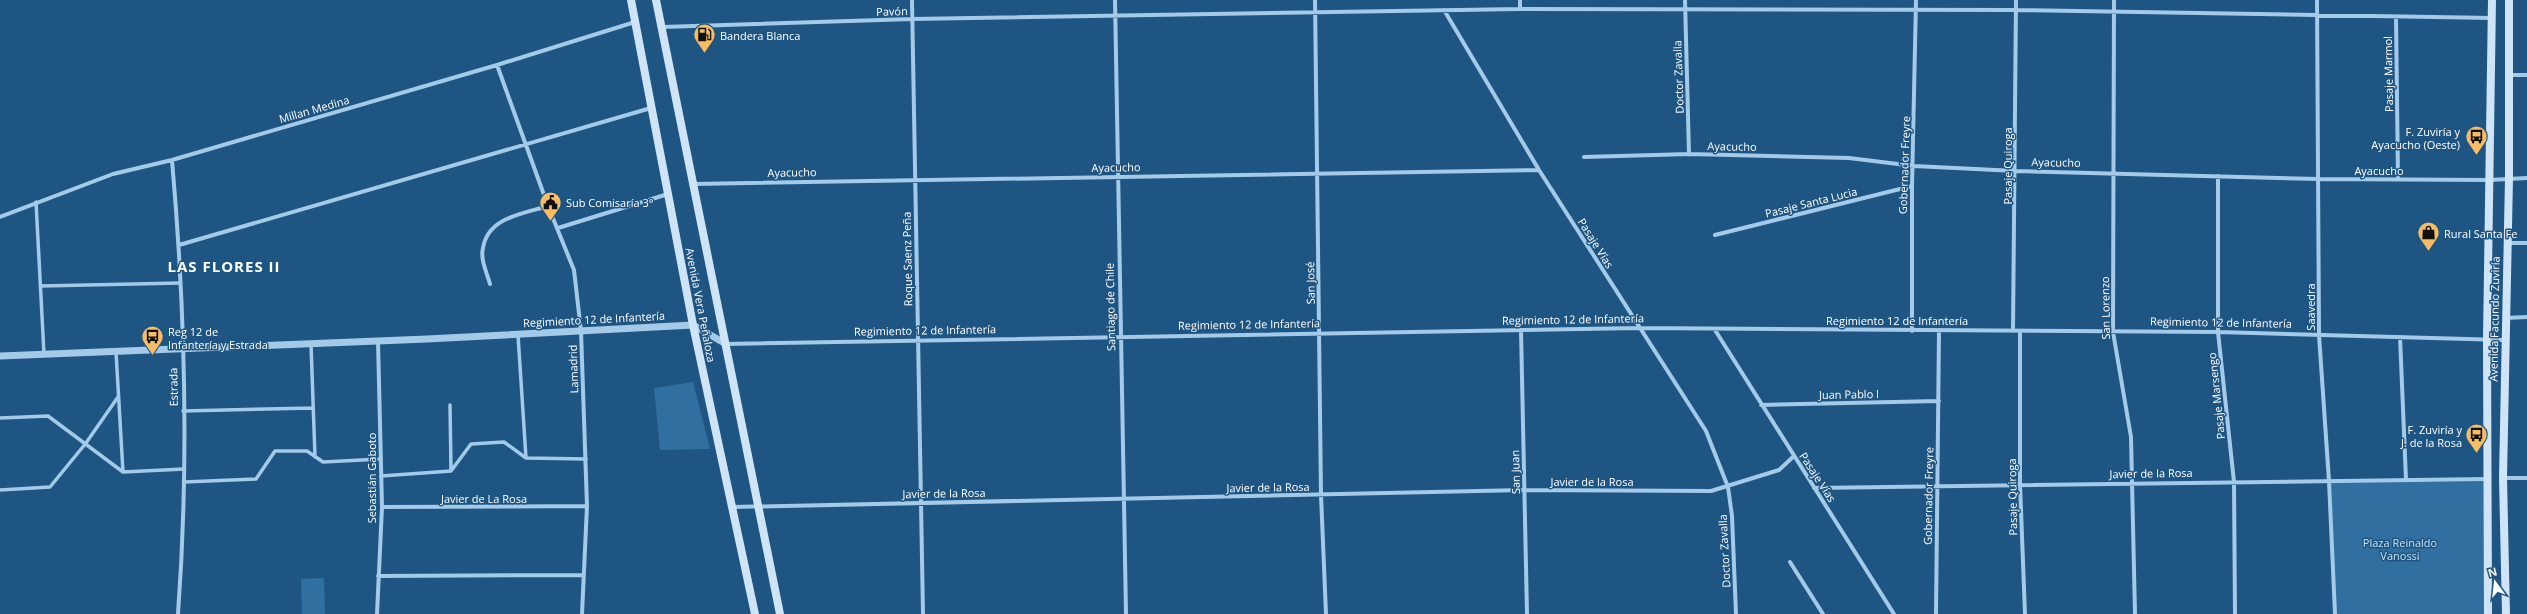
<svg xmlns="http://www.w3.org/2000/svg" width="2527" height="614" viewBox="0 0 2527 614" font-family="'Open Sans',sans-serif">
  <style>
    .green { fill: #316fa0 }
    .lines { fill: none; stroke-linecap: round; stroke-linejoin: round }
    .pedestrian { stroke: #a3cbe9; stroke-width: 3.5 }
    .minor { stroke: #a3cbe9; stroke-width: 4 }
    .tertiary { stroke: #a3cbe9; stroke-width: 7 }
    .secondary { stroke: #cfe5f7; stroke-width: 8 }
    .labels { text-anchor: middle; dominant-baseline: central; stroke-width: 3; stroke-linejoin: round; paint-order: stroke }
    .street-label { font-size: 11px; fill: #fff; stroke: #1e5582 }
    .poi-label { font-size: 11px; fill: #fff; stroke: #1e5582; text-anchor: start }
    .park-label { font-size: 11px; fill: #c8e3f7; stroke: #1e5582 }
    .district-label { font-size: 15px; font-weight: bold; letter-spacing: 1px; fill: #fff; stroke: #1e5582 }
  </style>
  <rect width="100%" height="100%" fill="#1e5582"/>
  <path class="green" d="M693 382 710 449 660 450 654 388Z
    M2485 481 2487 614H2336L2331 483Z
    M324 578 325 614H302L301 579Z"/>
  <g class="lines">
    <path class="pedestrian" d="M36 202 44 354
      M41 286 180 283
      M518 335 526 458
      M311 344 315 457
      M116 352 123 472
      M450 405 451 470
      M183 411 313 408
      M0 418 48 416 123 472 184 469
      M381 476 451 471 471 444 504 442 526 458 586 459
      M184 482 256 479 275 451H307L323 462 381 459
      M0 490 50 487 86 443 118 397"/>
    <path class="minor" d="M912 0 923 614
      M1115 0 1126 614
      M1315 0 1321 495 1326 614
      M1520 0V9
      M1685 0 1689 154
      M2114 0 2113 332 2131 437 2135 614
      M2317 0 2319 335 2329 481 2335 614
      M1444 10 1539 170 1706 431 1728 487 1732 516 1736 614
      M2396 17 2398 179
      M662 27 912 19 1520 9 2016 10 2492 18
      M497 65 548 206 574 270 581 331 587 506 582 614
      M2509 75H2527
      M1584 157 1689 154 1849 158 1914 166 2016 171 2319 179 2489 180 2527 178
      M172 160C185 308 189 465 178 614
      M2218 176V332L2234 482 2235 614
      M693 184 1539 170
      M0 217 113 174 172 160 497 65 635 22
      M558 228 668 194
      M1715 235 1912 186
      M2507 243H2527
      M179 245 651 108
      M490 284C487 273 480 259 483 248 488 217 523 214 548 206
      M2505 318 2527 317
      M1521 330 1527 614
      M1715 330 1894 614
      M1912 331V186L1916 0
      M2013 331 2016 0
      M2020 331V484L2025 614
      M2400 337 2406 480
      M726 344 1638 328 2218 332 2504 340
      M1761 405 1939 401
      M2503 478H2527
      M1814 488 2487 479
      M382 507 587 506
      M733 507 1524 490 1711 491 1779 470 1794 456
      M1790 562 1823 614
      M378 576 583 575
      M377 614 382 507 378 341
      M1936 614 1939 331"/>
    <path class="tertiary" d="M0 356 427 339 693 325 726 344"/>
    <path class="secondary" d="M631 0 693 325 755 614
      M656 0 780 614
      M2488 614 2487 339 2492 0
      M2506 614 2503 478 2509 178V0"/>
  </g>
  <defs>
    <symbol id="fuel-pin" viewBox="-11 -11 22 30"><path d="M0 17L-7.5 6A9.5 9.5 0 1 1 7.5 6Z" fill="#f8bc62" stroke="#1e5582"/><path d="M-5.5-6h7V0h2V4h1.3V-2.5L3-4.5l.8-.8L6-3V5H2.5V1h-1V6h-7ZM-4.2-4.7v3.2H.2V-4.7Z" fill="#111"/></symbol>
    <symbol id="bus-pin" viewBox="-11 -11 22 30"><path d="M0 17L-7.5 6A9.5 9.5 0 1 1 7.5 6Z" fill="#f8bc62" stroke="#1e5582"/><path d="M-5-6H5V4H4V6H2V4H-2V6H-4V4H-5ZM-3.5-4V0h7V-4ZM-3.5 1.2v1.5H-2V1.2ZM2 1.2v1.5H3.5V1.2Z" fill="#111"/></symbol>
    <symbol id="civic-pin" viewBox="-11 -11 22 30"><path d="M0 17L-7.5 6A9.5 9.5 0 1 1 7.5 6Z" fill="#f8bc62" stroke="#1e5582"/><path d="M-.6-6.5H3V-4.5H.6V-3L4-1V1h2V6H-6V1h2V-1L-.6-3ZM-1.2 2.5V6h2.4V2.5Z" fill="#111"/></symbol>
    <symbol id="shop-pin" viewBox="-11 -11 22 30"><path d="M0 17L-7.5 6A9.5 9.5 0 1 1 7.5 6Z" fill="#f8bc62" stroke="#1e5582"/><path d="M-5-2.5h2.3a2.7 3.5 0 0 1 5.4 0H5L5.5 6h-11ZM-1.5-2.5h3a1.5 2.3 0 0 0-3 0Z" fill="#111"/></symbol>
  </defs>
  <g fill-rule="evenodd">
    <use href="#fuel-pin" x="692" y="22" width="25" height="34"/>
    <use href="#bus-pin" x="2464" y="124" width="25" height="34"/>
    <use href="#civic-pin" x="538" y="190" width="25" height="34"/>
    <use href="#shop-pin" x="2416" y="220" width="25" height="34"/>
    <use href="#bus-pin" x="140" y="324" width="25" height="34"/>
    <use href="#bus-pin" x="2464" y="422" width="25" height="34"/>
  </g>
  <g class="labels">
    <g class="street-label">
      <text transform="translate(892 11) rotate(-2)">Pavón</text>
      <text transform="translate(2388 74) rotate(-91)">Pasaje Marmol</text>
      <text transform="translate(1678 77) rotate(-92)">Doctor Zavalla</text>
      <text transform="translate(314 109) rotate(-16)">Millan Medina</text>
      <text transform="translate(1732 146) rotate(1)">Ayacucho</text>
      <text transform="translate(2056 162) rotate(1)">Ayacucho</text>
      <text transform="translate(1904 165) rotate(-88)">Gobernador Freyre</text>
      <text transform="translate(2007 166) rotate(-90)">Pasaje Quiroga</text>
      <text transform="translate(1116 167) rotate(-1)">Ayacucho</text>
      <text x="2379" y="170">Ayacucho</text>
      <text transform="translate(792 172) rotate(-1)">Ayacucho</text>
      <text transform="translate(1811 202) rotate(-14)">Pasaje Santa Lucia</text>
      <text transform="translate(1596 243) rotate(58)">Pasaje Vías</text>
      <text transform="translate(907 259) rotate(-91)">Roque Saenz Peña</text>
      <text transform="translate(1310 283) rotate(-91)">San José</text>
      <text transform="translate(701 305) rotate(79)">Avenida Vera Peñaloza</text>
      <text transform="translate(1110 307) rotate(-91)">Santiago de Chile</text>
      <text transform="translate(2310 307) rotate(-90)">Saavedra</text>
      <text transform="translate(2105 308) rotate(-91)">San Lorenzo</text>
      <text transform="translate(594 319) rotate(-3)">Regimiento 12 de Infantería</text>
      <text transform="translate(1573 319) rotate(-1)">Regimiento 12 de Infantería</text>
      <text transform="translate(2494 319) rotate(-89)">Avenida Facundo Zuviría</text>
      <text x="1897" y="320">Regimiento 12 de Infantería</text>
      <text transform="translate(2221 322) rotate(1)">Regimiento 12 de Infantería</text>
      <text transform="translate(1249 324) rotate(-1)">Regimiento 12 de Infantería</text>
      <text transform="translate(925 330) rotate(-1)">Regimiento 12 de Infantería</text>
      <text transform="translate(573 369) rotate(-92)">Lamadrid</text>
      <text transform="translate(173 387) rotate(-91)">Estrada</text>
      <text transform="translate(1849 394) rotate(-1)">Juan Pablo I</text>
      <text transform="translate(2216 396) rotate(-96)">Pasaje Marsengo</text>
      <text transform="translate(1515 472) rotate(-91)">San Juan</text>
      <text transform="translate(2151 473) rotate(-1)">Javier de la Rosa</text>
      <text transform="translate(1818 477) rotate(57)">Pasaje Vías</text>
      <text transform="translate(371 478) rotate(-90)">Sebastián Gaboto</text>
      <text x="1592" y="481">Javier de la Rosa</text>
      <text transform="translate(1268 487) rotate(-1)">Javier de la Rosa</text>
      <text transform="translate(944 493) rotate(-1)">Javier de la Rosa</text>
      <text transform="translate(1928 496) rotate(-89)">Gobernador Freyre</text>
      <text transform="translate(2012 497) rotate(-91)">Pasaje Quiroga</text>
      <text x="484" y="498">Javier de La Rosa</text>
      <text transform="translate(1724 551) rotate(-93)">Doctor Zavalla</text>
    </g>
    <g class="poi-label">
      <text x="720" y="35">Bandera Blanca</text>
      <text x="2460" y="131" text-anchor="end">F. Zuviría y<tspan x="2460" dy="13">Ayacucho (Oeste)</tspan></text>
      <text x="566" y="202">Sub Comisaría 3°</text>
      <text x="2444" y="233">Rural Santa Fe</text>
      <text x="168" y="331">Reg 12 de<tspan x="168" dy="13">Infantería y Estrada</tspan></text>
      <text x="2462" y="429" text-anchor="end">F. Zuviría y<tspan x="2462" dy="13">J. de la Rosa</tspan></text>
    </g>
    <g class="park-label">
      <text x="2400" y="542">Plaza Reinaldo<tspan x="2400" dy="13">Vanossi</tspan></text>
    </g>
    <g class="district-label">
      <text x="224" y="266">LAS FLORES II</text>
    </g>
  </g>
  <g transform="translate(2495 582) rotate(345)" stroke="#1e5582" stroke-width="3" paint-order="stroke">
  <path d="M0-3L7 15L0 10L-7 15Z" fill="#ffffff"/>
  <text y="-6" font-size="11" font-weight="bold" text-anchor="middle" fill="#ffffff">N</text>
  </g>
</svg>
